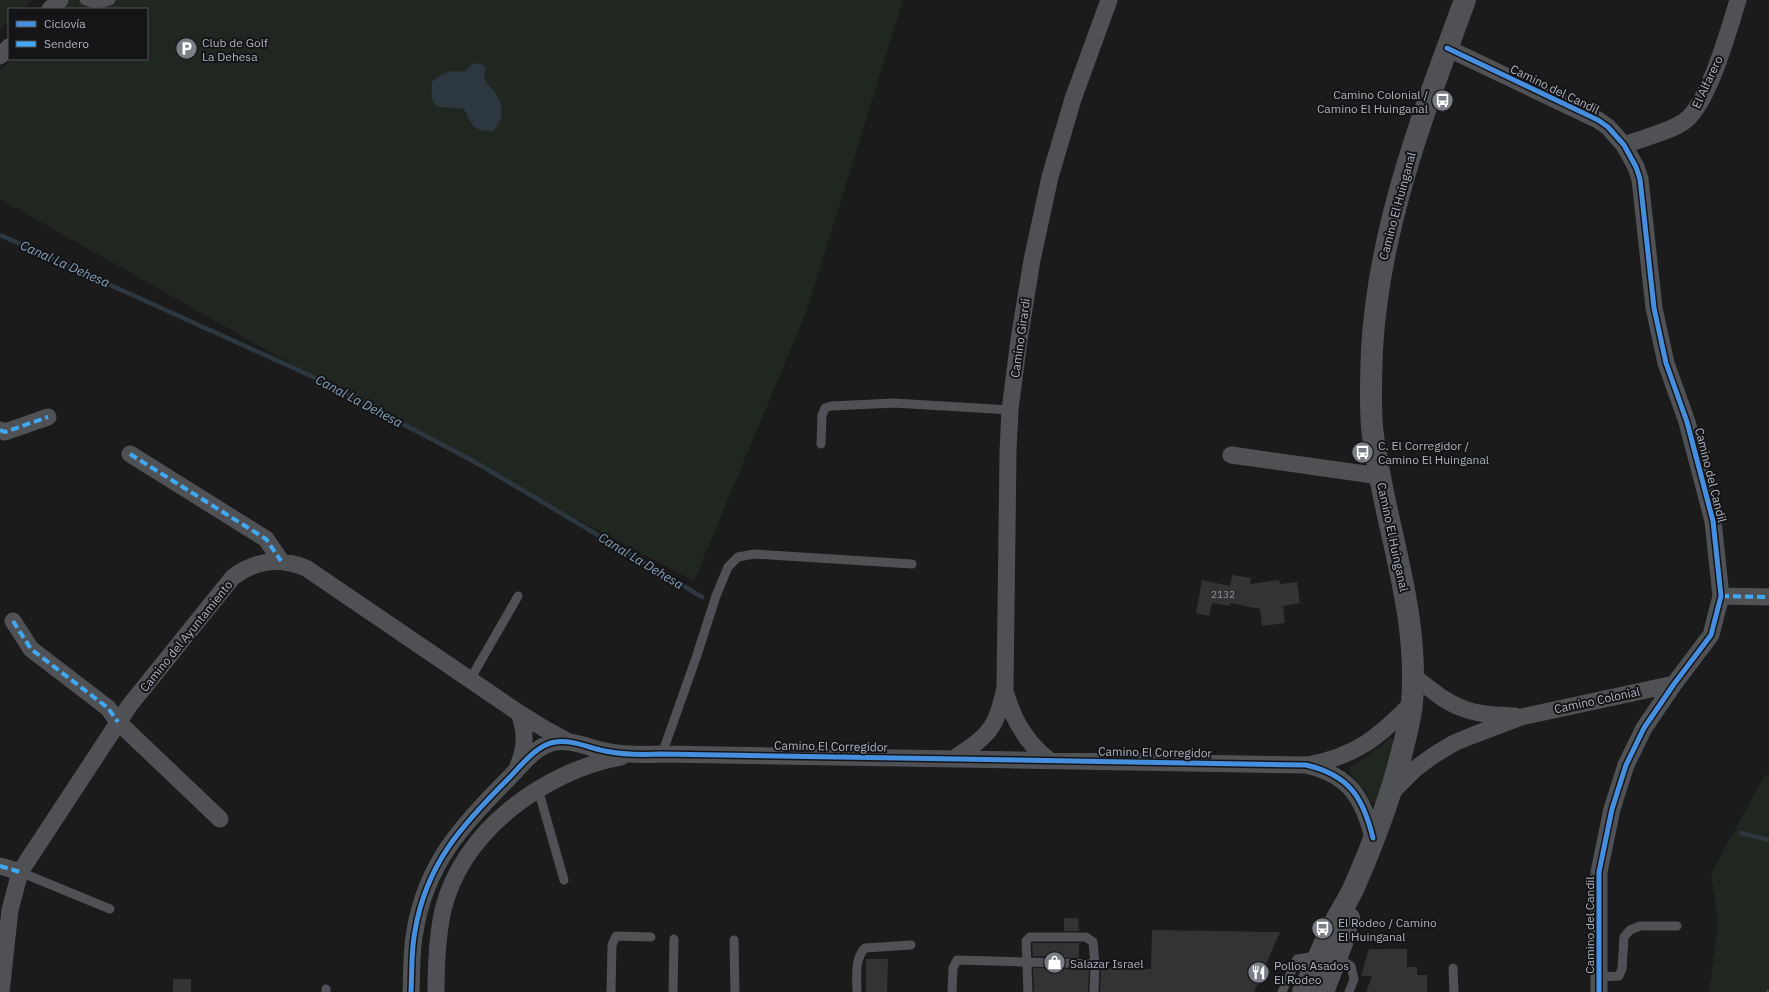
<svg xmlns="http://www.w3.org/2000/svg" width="1769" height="992" viewBox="0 0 1769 992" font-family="'IBM Plex Sans',sans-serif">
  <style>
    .green { fill: #1f2720 }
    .water { fill: #2d373f }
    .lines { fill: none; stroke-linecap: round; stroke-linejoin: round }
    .stream { stroke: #2d373f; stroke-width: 4.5 }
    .building { fill: #333334 }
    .path { stroke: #4b4d50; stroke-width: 2.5; stroke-dasharray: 2 3; stroke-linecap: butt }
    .service { stroke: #505155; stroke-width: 9 }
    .minor { stroke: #505155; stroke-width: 17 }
    .tertiary { stroke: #505155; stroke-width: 22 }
    .quiet { stroke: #3fa9f5; stroke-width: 4; stroke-dasharray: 8 4; stroke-linecap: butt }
    .cycleway-casing { stroke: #151518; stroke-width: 8 }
    .cycleway { stroke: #468fdf; stroke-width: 5 }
    .labels { text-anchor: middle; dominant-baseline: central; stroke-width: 4; stroke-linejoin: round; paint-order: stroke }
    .number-label { font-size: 10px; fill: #8e929c }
    .poi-label { font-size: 12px; fill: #acb2be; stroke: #151518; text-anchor: start }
    .street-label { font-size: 12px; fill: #acb2be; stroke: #151518 }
    .water-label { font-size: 13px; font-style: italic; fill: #81a1bb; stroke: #151518 }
  </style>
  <rect width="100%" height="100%" fill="#1b1b1c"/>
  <path class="green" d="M0 0H33L23 9H9V22L0 30Z
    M65 0H903L807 310 694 581 390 420 0 199V71L11 59H147V9H57Z
    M1390 738 1393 739 1394 742 1377 802 1375 803 1371 801 1366 792 1350 774 1349 767 1368 756Z
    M1769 773V992H1709L1718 922 1711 874 1764 776Z"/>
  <path class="water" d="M474 63 484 65 486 70 484 79C487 84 491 87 494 91 504 106 505 119 493 131 475 132 471 125 464 109 441 105 429 115 432 82 442 73 450 69 464 72Z"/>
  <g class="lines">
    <path class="stream" d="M0 235 320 380 475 462 702 597
      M1741 833 1769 840"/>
  </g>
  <path class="building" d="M1232 575 1251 578 1250 584 1279 580 1280 584 1297 582 1300 603 1283 606 1285 623 1262 626 1260 609 1230 603V606L1212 603 1209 616 1196 613 1202 580 1230 586Z
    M1064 918H1078L1079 931H1064Z
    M1152 930 1213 931 1280 932 1254 992H1100L1101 968 1151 969Z
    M1032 943H1079V958L1033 956Z
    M1369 949H1407V967H1417V975H1427V992H1366L1372 976H1361Z
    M866 959H888L887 992H866Z
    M1033 968 1089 970 1088 992H1034Z
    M173 979H191V992H173Z"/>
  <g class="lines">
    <path class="path" d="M1767 992 1769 990"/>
    <path class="service" d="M84 0C94 5 101 4 111 0
      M821 444 822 415 825 408 831 406 894 403 1010 410
      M471 678 518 596
      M662 754 696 658 716 596 728 567 738 557 754 554 912 564
      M538 789 564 880
      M20 872 110 909
      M734 940 735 992
      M1337 957 1351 966 1354 979 1349 992
      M1453 968 1454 992
      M1599 977 1619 976 1622 969 1624 937 1630 930 1640 926H1677
      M326 992V989
      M611 992 612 945 616 936 651 937
      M673 992 674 939
      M857 992C857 977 854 959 865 948L911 945
      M952 992 953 968 957 960 1095 964 1094 992
      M1028 992 1026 941 1030 937H1086L1093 942 1095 964
      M1282 992 1297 959 1317 956"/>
    <path class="minor" d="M50 9 60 0
      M1447 48 1598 120 1608 127 1624 145 1636 167 1640 179 1654 308 1666 363 1687 422 1713 521 1721 596 1711 635 1674 684 1644 728 1626 765 1612 809 1599 872V992
      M0 56 9 47
      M1624 145C1642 138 1671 132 1686 120 1709 102 1729 29 1738 0
      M0 430 5 432 48 417
      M130 454 266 539 281 561
      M1231 455 1380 476
      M1721 596 1769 597
      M13 621 31 649 108 708 118 722 220 819
      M1412 675C1428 687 1443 701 1462 708 1479 715 1497 715 1515 716
      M1005 690C1012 718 1025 742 1049 760
      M953 759C988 736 997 729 1005 687L1008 452 1010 410 1019 340 1032 260 1050 177 1073 99 1109 0
      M1308 765C1356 756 1379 737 1412 703
      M518 766C526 747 526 732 519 713
      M1390 794 1415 769 1434 755 1454 743 1471 736 1521 717 1674 684
      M0 866 20 872
      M1 992 10 910 20 872 129 706 233 577C256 560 279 557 306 568L519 713 545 729 567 741
      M411 992C412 972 411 951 415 931 426 864 462 825 508 779 521 766 536 745 555 742 571 739 589 748 605 751 624 755 643 755 662 754L1306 765C1349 775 1363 797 1373 838
      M436 992C436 964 437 937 443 910 462 831 544 771 621 757"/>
    <path class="tertiary" d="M1303 992C1313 970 1322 948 1333 926 1340 912 1349 899 1355 885 1372 846 1388 804 1399 763 1404 744 1410 723 1412 703 1420 608 1382 519 1372 427 1370 401 1371 375 1372 349 1379 227 1423 114 1465 0
      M1323 992 1342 943 1349 918"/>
    <path class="quiet" d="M0 430 5 432 48 417
      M130 454 266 539 281 561
      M1721 596 1769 597
      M13 621 31 649 108 708 118 722
      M0 866 20 872"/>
    <defs>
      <path id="cycleway" d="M1447 48 1598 120 1608 127 1624 145 1636 167 1640 179 1654 308 1666 363 1687 422 1713 521 1721 596 1711 635 1674 684 1644 728 1626 765 1612 809 1599 872V992
        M411 992C412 972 411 951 415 931 426 864 462 825 508 779 521 766 536 745 555 742 571 739 589 748 605 751 624 755 643 755 662 754L1306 765C1349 775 1363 797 1373 838"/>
    </defs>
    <use href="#cycleway" class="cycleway-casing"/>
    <use href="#cycleway" class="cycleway"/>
  </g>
  <defs>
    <symbol id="parking-disc" viewBox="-11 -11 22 22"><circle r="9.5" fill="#797d85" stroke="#151518"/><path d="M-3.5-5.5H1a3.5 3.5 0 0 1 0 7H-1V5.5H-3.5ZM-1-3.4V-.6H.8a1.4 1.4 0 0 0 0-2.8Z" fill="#fff"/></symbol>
    <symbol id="bus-disc" viewBox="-11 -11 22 22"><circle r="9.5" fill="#797d85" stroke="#151518"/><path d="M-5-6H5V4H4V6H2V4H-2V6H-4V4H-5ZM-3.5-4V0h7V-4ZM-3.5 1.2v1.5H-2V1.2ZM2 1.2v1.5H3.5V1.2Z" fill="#fff"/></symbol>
    <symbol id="shop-disc" viewBox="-11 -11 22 22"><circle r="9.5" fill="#797d85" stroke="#151518"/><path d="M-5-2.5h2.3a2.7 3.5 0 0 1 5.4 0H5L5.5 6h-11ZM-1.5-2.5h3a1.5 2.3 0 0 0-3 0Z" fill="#fff"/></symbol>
    <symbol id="restaurant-disc" viewBox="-11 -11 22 22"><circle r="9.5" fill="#797d85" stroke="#151518"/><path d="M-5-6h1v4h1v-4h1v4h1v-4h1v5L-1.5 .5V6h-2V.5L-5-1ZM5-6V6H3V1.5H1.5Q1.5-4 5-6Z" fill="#fff"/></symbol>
  </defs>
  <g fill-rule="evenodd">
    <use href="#parking-disc" x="174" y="36" width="25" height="25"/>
    <use href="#bus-disc" x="1430" y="88" width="25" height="25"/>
    <use href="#bus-disc" x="1350" y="440" width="25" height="25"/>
    <use href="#bus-disc" x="1310" y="916" width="25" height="25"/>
    <use href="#shop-disc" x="1042" y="950" width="25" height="25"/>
    <use href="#restaurant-disc" x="1246" y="960" width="25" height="25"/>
  </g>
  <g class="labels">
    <g class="number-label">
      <text x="1223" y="594">2132</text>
    </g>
    <g class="poi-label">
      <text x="202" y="42">Club de Golf<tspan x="202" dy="14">La Dehesa</tspan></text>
      <text x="1428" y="94" text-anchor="end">Camino Colonial /<tspan x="1428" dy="14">Camino El Huinganal</tspan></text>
      <text x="1378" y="445">C. El Corregidor /<tspan x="1378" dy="14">Camino El Huinganal</tspan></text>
      <text x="1338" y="922">El Rodeo / Camino<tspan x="1338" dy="14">El Huinganal</tspan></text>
      <text x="1070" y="963">Salazar Israel</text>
      <text x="1274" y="965">Pollos Asados<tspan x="1274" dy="14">El Rodeo</tspan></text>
    </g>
    <g class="street-label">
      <text transform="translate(1707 82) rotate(-65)">El Alfarero</text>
      <text transform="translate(1555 89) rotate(26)">Camino del Candil</text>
      <text transform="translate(1397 206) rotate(-75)">Camino El Huinganal</text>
      <text transform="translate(1020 338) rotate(-82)">Camino Girardi</text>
      <text transform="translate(1711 475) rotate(76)">Camino del Candil</text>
      <text transform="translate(1393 537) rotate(78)">Camino El Huinganal</text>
      <text transform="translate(186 636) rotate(-51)">Camino del Ayuntamiento</text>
      <text transform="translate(1597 700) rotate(-12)">Camino Colonial</text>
      <text transform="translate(831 746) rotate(1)">Camino El Corregidor</text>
      <text transform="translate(1155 752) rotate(1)">Camino El Corregidor</text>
      <text transform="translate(1589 925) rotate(-90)">Camino del Candil</text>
    </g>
    <g class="water-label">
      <text transform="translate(65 264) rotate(24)">Canal La Dehesa</text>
      <text transform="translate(359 401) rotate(28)">Canal La Dehesa</text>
      <text transform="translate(641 561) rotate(31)">Canal La Dehesa</text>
    </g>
  </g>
  <rect x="8" y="8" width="140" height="52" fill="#151518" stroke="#51545a"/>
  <rect x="16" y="21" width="20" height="6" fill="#468fdf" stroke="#51545a"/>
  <text x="44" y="28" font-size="12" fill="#acb2be">Ciclovía</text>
  <rect x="16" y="41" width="20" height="6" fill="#3fa9f5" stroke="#51545a"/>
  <text x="44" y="48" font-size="12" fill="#acb2be">Sendero</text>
</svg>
